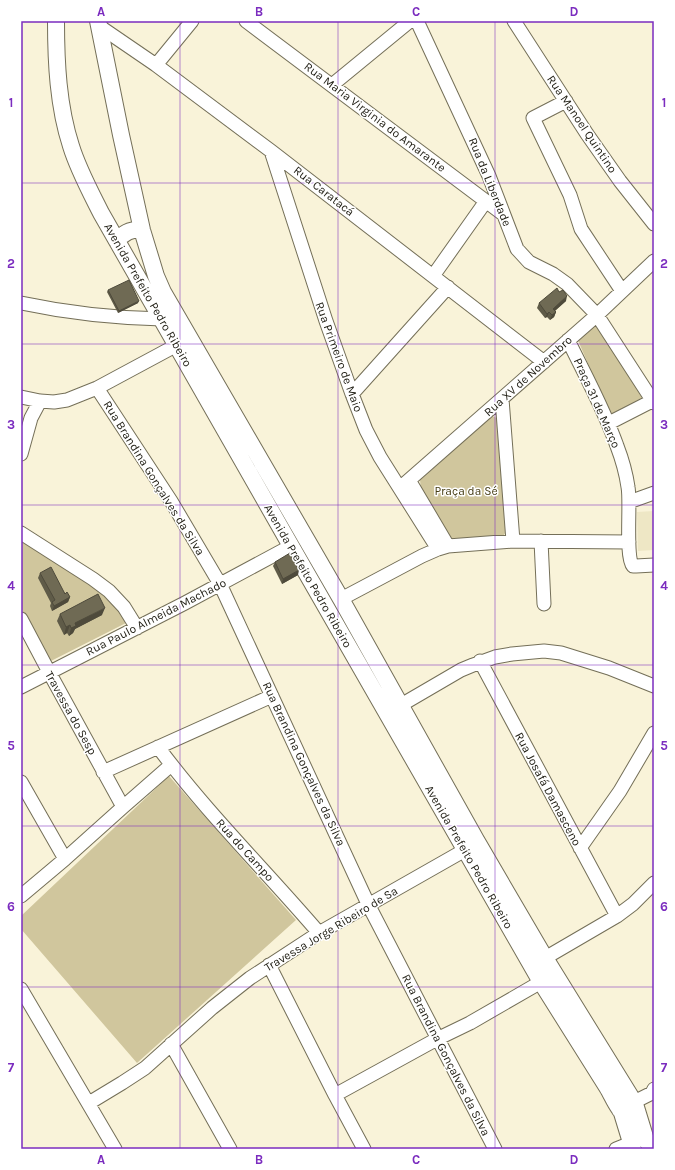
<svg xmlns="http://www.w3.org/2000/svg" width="675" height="1170" viewBox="0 0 675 1170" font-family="Karla,sans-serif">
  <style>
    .built { fill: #eee7c5 }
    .green { fill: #d0c69d }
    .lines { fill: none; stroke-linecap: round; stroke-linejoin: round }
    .minor-casing { stroke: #746f58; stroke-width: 15 }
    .major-casing { stroke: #746f58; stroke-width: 18 }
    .minor { stroke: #fff; stroke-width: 13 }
    .major { stroke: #fff; stroke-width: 16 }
    .wall { fill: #5f5b48 }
    .shaded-wall { fill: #4e4a3b }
    .building { fill: #6f6a54; stroke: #4e4a3b }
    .grid { fill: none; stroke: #7b2cbf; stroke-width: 1; stroke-opacity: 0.55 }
    .labels { text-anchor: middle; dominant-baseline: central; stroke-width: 3; stroke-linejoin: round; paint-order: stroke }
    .street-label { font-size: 12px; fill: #1e1c12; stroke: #fff }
    .park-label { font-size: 12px; fill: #443b13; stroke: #fff }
    .neatline { fill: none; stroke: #7b2cbf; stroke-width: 1.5 }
    .grid-label { font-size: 13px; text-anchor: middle; font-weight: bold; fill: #7b2cbf }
  </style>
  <rect width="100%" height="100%" fill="#f9f3d9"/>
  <path class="built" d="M654 511V550L638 551 637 512Z"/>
  <path class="green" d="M598 324 642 398 610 415 577 338Z
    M491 416 495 417 498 420 509 528 503 536 451 539 421 490 420 480Z
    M21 539 110 598 126 623 49 662 25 616 21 607Z
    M169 776 296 920 137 1063 21 929V916Z"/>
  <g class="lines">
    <defs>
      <path id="minor" d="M246 21 503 214
        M417 21 489 176 517 249 529 262 553 274 567 284 597 315 654 403
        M514 21 587 134 620 181 654 224
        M99 26 156 65 271 151 544 362
        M156 65 192 21
        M332 85 410 21
        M566 101 533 118 570 195 581 229 622 291
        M271 151 326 321 352 394 366 430 380 457 438 549
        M433 276 486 201
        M21 303C68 313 114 318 162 319
        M568 340C585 375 604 409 617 446 622 459 626 473 628 487 631 502 625 557 633 566H636L654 565
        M97 388 171 501 220 584 369 906 495 1149
        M352 394 448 287
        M21 397 40 401 54 402 67 400 97 388 177 345
        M502 399 513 541
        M609 423 652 401
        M21 454 31 418 40 401
        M409 480 448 546
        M400 488 597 315 654 261
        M629 502 654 493
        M21 533 93 579 109 591 124 607 137 628
        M541 541 544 604
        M341 599 422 556 438 549 448 546 513 541 629 542
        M21 619 49 672 123 807
        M480 661 617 916
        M21 687 185 603 291 546
        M401 705 461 670 473 665 495 657 512 654 544 651 561 653 609 668 654 686
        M158 747C207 813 266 871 319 933
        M103 772 272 696
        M21 782 65 859 21 896
        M580 848 620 791 654 733
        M65 859 123 807 171 765
        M545 958 617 916 633 904 654 883
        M269 965 335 1095 364 1149
        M21 989 115 1149
        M171 1044 230 1149
        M335 1095 437 1039 470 1023 541 982
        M634 1102 652 1093 654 1089
        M89 1103 122 1083 145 1068 212 1008 250 978 319 933 465 850
        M616 1149 631 1143"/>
      <path id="major" d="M56 21C56 62 58 106 71 146 78 169 90 191 101 213L291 546 541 982C563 1017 585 1052 607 1087 611 1093 618 1110 623 1113 627 1117 632 1115 636 1111L635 1104 631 1100H626L622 1103 620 1110
        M98 21 121 135 142 230 156 276 163 292 341 599 476 840 545 958 634 1102
        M117 241C124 232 131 229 142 230
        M635 1104 646 1140 653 1149
        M622 1113 633 1149"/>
    </defs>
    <use href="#minor" class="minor-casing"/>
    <use href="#major" class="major-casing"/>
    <use href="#minor" class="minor"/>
    <use href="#major" class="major"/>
  </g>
  <path class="wall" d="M108 290 138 303 118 313 107 292Z
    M559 292 566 301 555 311 556 312 554 317 550 320 547 317 545 318 537 308 539 303Z
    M275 562 298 575 282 584 273 566Z
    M40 573 70 597 68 602 52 611 50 606 51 603 38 578Z
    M60 614 102 615 75 629 73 633 69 636 67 633 64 635 57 621Z"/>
  <path class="shaded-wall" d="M567 296 566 301 551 314 553 309Z
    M139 301 138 303 118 313 119 311Z
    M549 312 547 317 545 318 547 314Z
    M556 312 554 317 550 320 552 315Z
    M299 570 298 575 282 584 283 579Z
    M70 597 68 602 52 611 54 606Z
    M105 608 102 615 75 629 73 633 69 636 71 628 75 623Z
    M70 625 67 633 64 635 66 627Z"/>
  <path class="building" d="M129 280 139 301 119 311 108 290Z
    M557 288 559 292 563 290 567 296 553 309 556 312 552 315 549 312 547 314 539 303Z
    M290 553 299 570 283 579 275 562Z
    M51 567 65 594 67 592 70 597 54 606 52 602 55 600 40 573Z
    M98 594 105 608 75 623 76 626 71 628 70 625 66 627 60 614Z"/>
  <path class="grid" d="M180 21V1149M338 21V1149M495 21V1149M21 183H654M21 344H654M21 505H654M21 665H654M21 826H654M21 987H654"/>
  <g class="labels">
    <g class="street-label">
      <text transform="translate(375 117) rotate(37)">Rua Maria Virginia do Amarante</text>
      <text transform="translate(582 124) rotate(56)">Rua Manoel Quintino</text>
      <text transform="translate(490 182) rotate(68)">Rua da Liberdade</text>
      <text transform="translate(324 191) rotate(38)">Rua Caratacá</text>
      <text transform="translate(148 295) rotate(60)">Avenida Prefeito Pedro Ribeiro</text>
      <text transform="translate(339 357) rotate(70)">Rua Primeiro de Maio</text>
      <text transform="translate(528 376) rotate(-42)">Rua XV de Novembro</text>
      <text transform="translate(597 403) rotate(66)">Praça 31 de Março</text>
      <text transform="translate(154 478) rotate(58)">Rua Brandina Gonçalves da Silva</text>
      <text transform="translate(308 576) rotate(60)">Avenida Prefeito Pedro Ribeiro</text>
      <text transform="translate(156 617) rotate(-27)">Rua Paulo Almeida Machado</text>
      <text transform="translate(71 713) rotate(61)">Travessa do Sesp</text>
      <text transform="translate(304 764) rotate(65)">Rua Brandina Gonçalves da Silva</text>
      <text transform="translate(548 789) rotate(62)">Rua Josafá Damasceno</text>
      <text transform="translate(245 850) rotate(48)">Rua do Campo</text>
      <text transform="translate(469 857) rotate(60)">Avenida Prefeito Pedro Ribeiro</text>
      <text transform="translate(331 929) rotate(-31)">Travessa Jorge Ribeiro de Sa</text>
      <text transform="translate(446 1055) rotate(63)">Rua Brandina Gonçalves da Silva</text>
    </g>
    <g class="park-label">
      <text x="466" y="491">Praça da Sé</text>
    </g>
  </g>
  <rect width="675" height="1170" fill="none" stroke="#ffffff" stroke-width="44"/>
  <rect x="22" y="22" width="631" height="1126" class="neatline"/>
  <g class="grid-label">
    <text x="101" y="16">A</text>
    <text x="259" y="16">B</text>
    <text x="416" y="16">C</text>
    <text x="574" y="16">D</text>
    <text x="11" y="107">1</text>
    <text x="664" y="107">1</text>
    <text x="11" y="268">2</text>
    <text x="664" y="268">2</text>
    <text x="11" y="429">3</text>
    <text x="664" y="429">3</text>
    <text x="11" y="590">4</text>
    <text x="664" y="590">4</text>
    <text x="11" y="750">5</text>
    <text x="664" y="750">5</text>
    <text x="11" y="911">6</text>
    <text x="664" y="911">6</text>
    <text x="11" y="1072">7</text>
    <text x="664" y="1072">7</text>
    <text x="101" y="1164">A</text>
    <text x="259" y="1164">B</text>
    <text x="416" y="1164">C</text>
    <text x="574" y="1164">D</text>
  </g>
</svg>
